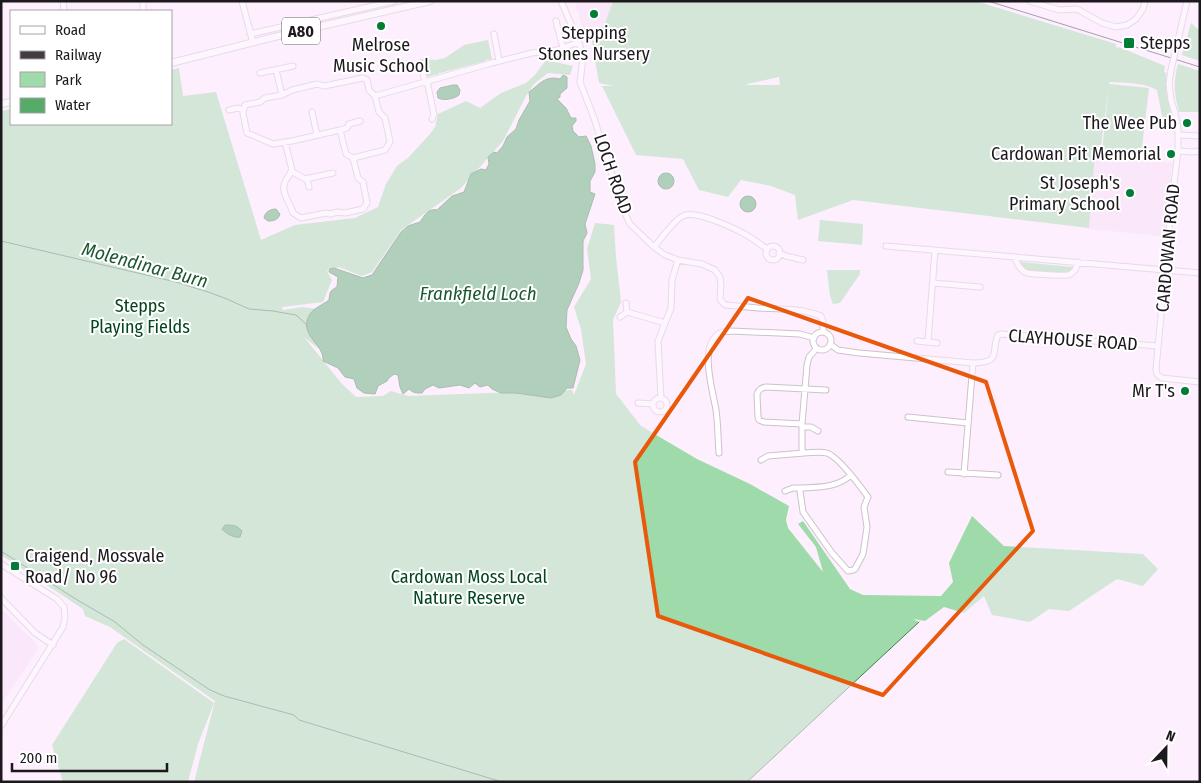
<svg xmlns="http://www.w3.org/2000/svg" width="1201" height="783" viewBox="0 0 1201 783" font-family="'Fira Sans Condensed',sans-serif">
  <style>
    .built { fill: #f5e1f5 }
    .green { fill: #9fdbaa; fill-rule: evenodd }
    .water { fill: #56aa6a; stroke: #457e53 }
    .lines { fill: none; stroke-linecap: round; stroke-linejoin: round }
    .stream { stroke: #457e53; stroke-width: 1 }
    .minor-casing { stroke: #cec1ce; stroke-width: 7 }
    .major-casing { stroke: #cec1ce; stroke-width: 8 }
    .minor { stroke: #fff; stroke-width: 5 }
    .major { stroke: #fff; stroke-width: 6 }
    .rail { stroke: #423c42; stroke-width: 1 }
    .minor-bridge-casing { stroke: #cec1ce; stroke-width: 7; stroke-linecap: butt }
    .minor-bridge { stroke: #fff; stroke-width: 5 }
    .marked { fill: none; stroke: #e8590c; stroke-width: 4; stroke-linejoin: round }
    .poi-dot { fill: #007e37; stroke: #fff; stroke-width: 2 }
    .labels { text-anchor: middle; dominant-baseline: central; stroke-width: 4; stroke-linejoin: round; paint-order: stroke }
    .shield { fill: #fff; stroke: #615d61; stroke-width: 1 }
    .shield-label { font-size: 16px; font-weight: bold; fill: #1d181d }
    .poi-label { font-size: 18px; fill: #1d181d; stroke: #fff; text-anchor: end }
    .street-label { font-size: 18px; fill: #1d181d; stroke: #fff }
    .park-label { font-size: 18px; fill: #03461c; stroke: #fff }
    .water-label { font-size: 19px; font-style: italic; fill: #1c572d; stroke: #fff }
  </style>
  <rect width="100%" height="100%" fill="#fdeffd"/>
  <path class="built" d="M575 1H613L604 26 583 30Z
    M1095 155 1172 163 1166 223 1160 236 1089 229Z
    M1 609 38 645V649L1 705Z"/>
  <path class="green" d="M613 1H975L1116 44V47L1118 48 1119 47 1165 66 1164 72 1166 73V88L1173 125 1166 124 1163 121 1157 90C1144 82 1124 83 1109 82V84L1149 88 1141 156 1102 151 1109 86 1100 153 1095 154 1089 228 853 200 798 220 795 195 771 186 741 180 728 197 699 190 683 159 636 155 602 86H614L599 83 590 30 604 26ZM779 77 780 85H747V84Z
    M1191 23 1200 31V61L1182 55Z
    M488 40 492 59 487 60 486 59V61L440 73 439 72V74L425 77 421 59 436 60 445 58 464 45Z
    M546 60 573 66 570 75 548 73 534 84 526 96 503 141 461 188 401 230 372 272 362 276 339 267 327 271 332 280 323 302 282 307 283 310 302 307 317 309 311 313 316 344 319 349 304 337 342 384 356 397 383 396 391 391 408 396 572 390 574 395 586 364 581 329 574 307 591 279 587 249 595 223 614 225 616 257 621 302 613 320 616 394 641 426 697 459 750 484 789 506 786 520 788 528 823 572 816 547 798 524 803 521 850 589 863 595 941 596 953 582 949 563 972 516 1004 546 1143 554 1158 569 1143 586 1117 579 1069 611 1049 609 1030 622 992 615 984 596 964 613 944 607 925 621 913 619 919 622 747 782H194L215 701 110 627 85 616 83 609 1 555V111L11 109V124H171V70L179 68 183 96 216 92 261 240 295 225 355 218 378 207 386 184 397 166 408 158 430 134 435 127 438 114 466 101 480 108 501 93 526 83 535 75Z
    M1178 64 1200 71V112H1179C1174 93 1173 83 1178 64Z
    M820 220 863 224 862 245 818 241Z
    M1020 262 1073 267V269L1068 273 1027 271 1020 265Z
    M827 270H860V274L840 303 833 304 830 296Z
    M124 639 214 703 198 744 188 782H63L52 745 117 643Z"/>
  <path class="water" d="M563 75 567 77V88L560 94V97L557 99 566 108 571 118H576V121L572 126 573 131 579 137 586 136 591 146 595 164V172L590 181V192L595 194 585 224 587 233 583 241V270L579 283 567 310 566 327 571 339 576 346 580 360 573 388H567L561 395 551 398 516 393H501L492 389 488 385 480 387 475 383 469 388 460 385 439 388 433 385 425 389 422 393C416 393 413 393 409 389L403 394 400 387 398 375 394 374 389 378 387 381 378 386 375 394 364 393 357 388 354 379 345 377 338 368 323 361C325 344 297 335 310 314 314 308 324 304 329 300 330 291 330 291 337 287L338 277 329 272 330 269 334 268 363 278 372 275 401 232 408 226 420 222C425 215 428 208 437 210L452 196 464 192 471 174 481 169 486 170 489 164 488 157 494 152 497 153 503 146 507 137 516 129 519 120 530 101 529 92C539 85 545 75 560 79Z
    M453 85H457L460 90 459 95C454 99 444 101 438 98L437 92 440 88Z
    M658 181a8 8 0 1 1 16 0a8 8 0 1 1-16 0Z
    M740 204a8 8 0 1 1 16 0a8 8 0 1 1-16 0Z
    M276 209 280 214C278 220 274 221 268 221L264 218C265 212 270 209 276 209Z
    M225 525C232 525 237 525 242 531L240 537C233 538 227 534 222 529Z"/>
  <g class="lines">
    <path class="stream" d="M1 241 176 282 208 292 227 299 249 309 273 311 296 315 307 325
      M1 551 74 598 115 622 143 645 210 690 224 696 294 715 299 720 502 782
      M747 782 919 622"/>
    <defs>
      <path id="minor" d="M63 1 64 11
        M143 1V11
        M242 1 253 43
        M561 1 579 42 583 58 580 82 594 118 623 209 630 224 654 247 665 255 678 260 702 264 715 270 720 277 721 285 720 299 723 303 726 305C736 306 747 307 758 308 779 309 802 308 821 316L823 322V332
        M1030 1 1059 10 1077 9 1102 23 1116 27 1127 25 1136 19 1143 9 1145 1
        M556 21 563 48
        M250 34 394 1
        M494 34 499 61
        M1176 49 1187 1
        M421 63 425 83
        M276 70 282 95
        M1171 70 1169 84 1171 100 1175 113 1178 128V151L1171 208 1156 369 1157 374 1162 378 1200 382
        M260 73 293 66
        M363 78 367 80 369 90 375 96 379 112 385 118 390 142 385 150 353 158 346 154 340 130 292 141 273 144 247 133 243 113 245 105 260 102 265 98 282 95 292 90 317 84 324 86Z
        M427 81 434 115 432 119
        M375 96 492 63 532 53 557 50 579 42
        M229 110 238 108 243 110
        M312 112 317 135
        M340 130 347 128 349 124 360 121
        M1179 135 1200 136
        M285 142 292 170C290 175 285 180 284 185 282 195 291 204 293 213L301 218 326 213 330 214 338 212 345 213 363 209 367 203 363 182 358 178 353 158
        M1178 151 1193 152 1200 151
        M291 171 305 179 333 173
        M307 178 309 187
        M886 246 1200 273
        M766 253a7 7 0 1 1 14 0a7 7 0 1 1-14 0Z
        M654 247C660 240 675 219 683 216 695 209 736 229 748 236 755 240 760 245 768 249
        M779 253 786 256 803 260
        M1015 257C1016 263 1021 271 1027 273 1033 274 1063 276 1068 275 1072 274 1072 273 1075 270L1078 262
        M933 283 980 287
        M627 312 665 323
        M620 317 627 312 626 303
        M813 341a9 9 0 1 1 18 0a9 9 0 1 1-18 0Z
        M917 341 937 343
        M928 342 935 250
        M830 344 838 350 859 353 973 363C1003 362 990 353 998 335L1002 334 1158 346
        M817 348 809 357 807 365 802 424V450L804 453C811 453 820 451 827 453 839 457 860 486 868 497L864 507 867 527 863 554 855 569 853 570 848 571 832 553 803 512 800 491 801 488C818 487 837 488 851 475
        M653 405a7 7 0 1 1 14 0a7 7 0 1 1-14 0Z
        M661 398 658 341 671 308 672 280 678 260
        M638 403 653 404
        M908 417 968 423
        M802 424 764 422 759 420 758 417 757 394C759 389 761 388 766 387L826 390
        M802 427H811L818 431
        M719 453C718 439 718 424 716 410 713 391 698 345 720 333 723 331 727 332 731 331L800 334 814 338
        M761 460 768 456 804 453
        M948 472 998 475
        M964 474 973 363
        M785 491 793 488H801
        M1 564 57 599 64 607 65 617 63 627 1 726
        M1 598 35 633 53 645"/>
      <path id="major" d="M171 63 274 37 430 1
        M1 104 11 102"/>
    </defs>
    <use href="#minor" class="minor-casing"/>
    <use href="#major" class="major-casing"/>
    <use href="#minor" class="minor"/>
    <use href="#major" class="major"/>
    <path class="rail" d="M988 1 1200 67"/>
    <defs>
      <path id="minor-bridge" d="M1171 70 1176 49"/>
    </defs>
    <use href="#minor-bridge" class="minor-bridge-casing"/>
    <use href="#minor-bridge" class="minor-bridge"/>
  </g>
  <path d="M0 0H1201V783H0ZM748 298 986 382 1033 531 883 695 658 616 635 462Z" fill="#fdeffd" fill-opacity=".55" fill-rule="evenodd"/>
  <path class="marked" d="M748 298 986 382 1033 531 883 695 658 616 635 462Z"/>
  <g class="poi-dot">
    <circle cx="594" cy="14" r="5"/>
    <circle cx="381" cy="26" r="5"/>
    <rect x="1123" y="37" width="12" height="12" rx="2.5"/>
    <circle cx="1187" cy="123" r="5"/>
    <circle cx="1171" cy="154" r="5"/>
    <circle cx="1130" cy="193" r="5"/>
    <circle cx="1185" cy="391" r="5"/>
    <rect x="10" y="561" width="10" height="10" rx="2.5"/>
  </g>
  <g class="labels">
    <rect class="shield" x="282" y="17.5" width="38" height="27" rx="4"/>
    <g class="shield-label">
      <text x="301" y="31">A80</text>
    </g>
    <g class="poi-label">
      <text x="594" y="33" text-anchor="middle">Stepping<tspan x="594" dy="21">Stones Nursery</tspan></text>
      <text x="1140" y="43" text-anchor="start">Stepps</text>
      <text x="381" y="45" text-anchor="middle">Melrose<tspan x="381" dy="21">Music School</tspan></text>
      <text x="1177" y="123">The Wee Pub</text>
      <text x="1161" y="154">Cardowan Pit Memorial</text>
      <text x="1120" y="183">St Joseph's<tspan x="1120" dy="21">Primary School</tspan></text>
      <text x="1175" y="391">Mr T's</text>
      <text x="25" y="556" text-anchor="start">Craigend, Mossvale<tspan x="25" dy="21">Road/ No 96</tspan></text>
    </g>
    <g class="street-label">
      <text transform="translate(613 174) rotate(71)">LOCH ROAD</text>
      <text transform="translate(1168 248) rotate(-85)">CARDOWAN ROAD</text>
      <text transform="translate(1073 340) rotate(4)">CLAYHOUSE ROAD</text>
    </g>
    <g class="park-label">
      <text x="140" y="306">Stepps<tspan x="140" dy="21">Playing Fields</tspan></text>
      <text x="469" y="577">Cardowan Moss Local<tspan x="469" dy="21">Nature Reserve</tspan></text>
    </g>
    <g class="water-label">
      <text transform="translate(145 265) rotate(15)">Molendinar Burn</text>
      <text x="478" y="293">Frankfield Loch</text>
    </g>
  </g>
  <rect width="1201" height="783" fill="none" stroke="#1d181d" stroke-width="5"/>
  <rect x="10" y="10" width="162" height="115" fill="#ffffff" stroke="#a5a3a5"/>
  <rect x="20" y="26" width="25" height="8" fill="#ffffff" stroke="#a5a3a5"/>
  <text x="55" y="35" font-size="15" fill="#1d181d">Road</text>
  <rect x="20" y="51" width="25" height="8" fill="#423c42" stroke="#a5a3a5"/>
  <text x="55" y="60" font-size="15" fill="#1d181d">Railway</text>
  <rect x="20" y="72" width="25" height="15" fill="#9fdbaa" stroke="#a5a3a5"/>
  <text x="55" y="85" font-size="15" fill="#1d181d">Park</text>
  <rect x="20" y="98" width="25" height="15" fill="#56aa6a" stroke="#a5a3a5"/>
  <text x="55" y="110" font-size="15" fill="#1d181d">Water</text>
  <g transform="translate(1166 748) rotate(22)" stroke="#ffffff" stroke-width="4" paint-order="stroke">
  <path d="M0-4L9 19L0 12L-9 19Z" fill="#1d181d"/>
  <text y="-8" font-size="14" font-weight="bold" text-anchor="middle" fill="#1d181d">N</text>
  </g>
  <path d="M12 763v8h155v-8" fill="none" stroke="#1d181d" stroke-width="2.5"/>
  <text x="20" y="763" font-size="15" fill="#1d181d" stroke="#ffffff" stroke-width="4" paint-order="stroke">200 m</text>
</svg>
